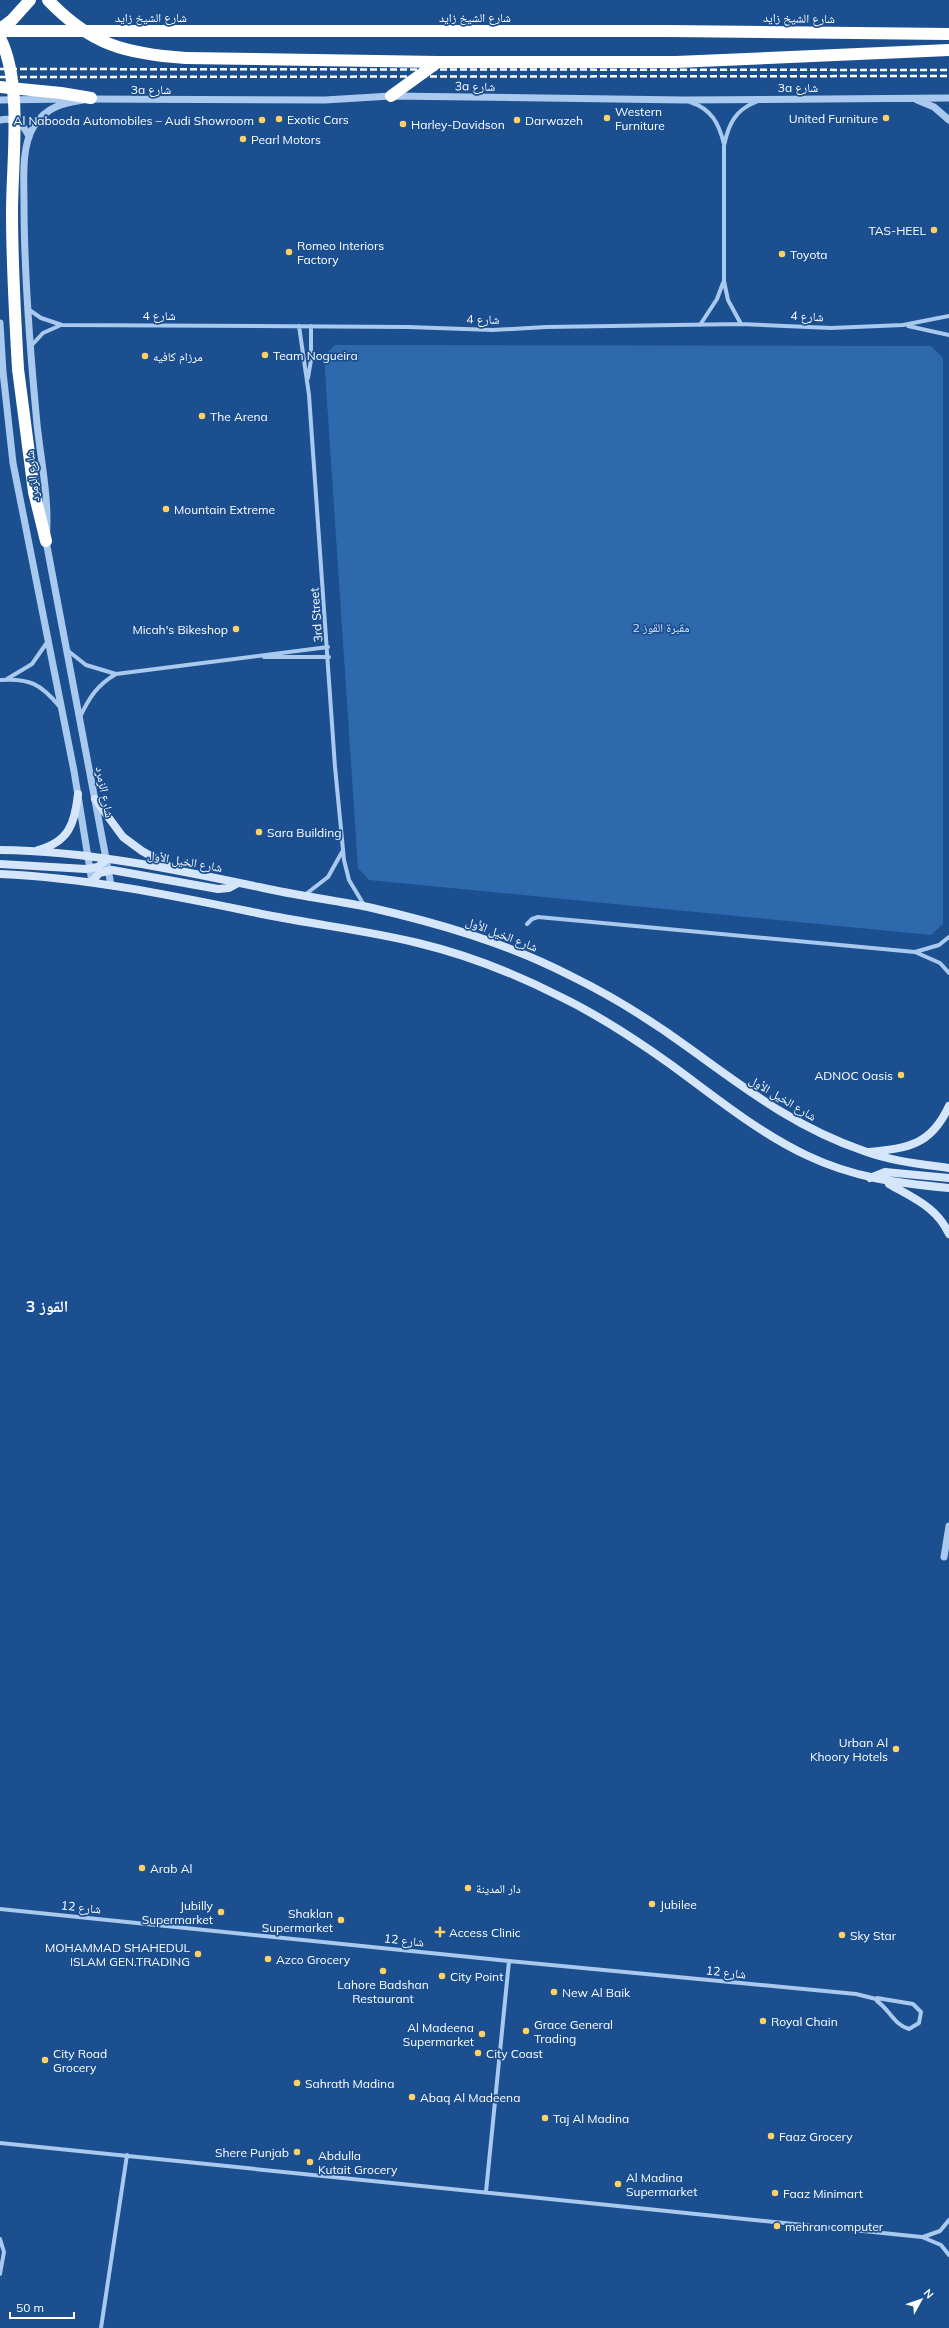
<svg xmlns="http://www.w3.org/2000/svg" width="949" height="2328" viewBox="0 0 949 2328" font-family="Mulish,'Noto Naskh Arabic',sans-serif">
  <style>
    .green { fill: #2e69ad }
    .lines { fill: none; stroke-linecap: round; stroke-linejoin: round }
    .minor { stroke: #a9c9ee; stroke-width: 4 }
    .tertiary { stroke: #a9c9ee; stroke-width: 7 }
    .secondary { stroke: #d6e6fa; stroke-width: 8 }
    .motorway { stroke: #fff; stroke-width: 12 }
    .rail { stroke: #fff; stroke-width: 2.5; stroke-dasharray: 7 3; stroke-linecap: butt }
    .motorway-bridge { stroke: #fff; stroke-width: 12 }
    .poi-dot { fill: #ffd166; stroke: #1b4f8f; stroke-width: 1.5 }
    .labels { text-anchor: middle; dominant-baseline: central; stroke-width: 3.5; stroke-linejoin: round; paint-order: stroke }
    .street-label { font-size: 12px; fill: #fff; stroke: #1b4f8f }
    .poi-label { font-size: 12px; fill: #fff; stroke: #1b4f8f; text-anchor: start }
    .park-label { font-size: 12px; fill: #cfe3fa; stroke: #1b4f8f }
    .district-label { font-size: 16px; font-weight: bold; fill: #fff; stroke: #1b4f8f }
  </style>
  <rect width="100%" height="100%" fill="#1b4f8f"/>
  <path class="green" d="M335 345 931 346 943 358V924L931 935 369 880 358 868 324 356Z"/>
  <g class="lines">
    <path class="minor" d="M690 102C712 109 719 124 724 144
      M28 309 41 318 62 325 408 327 493 330 546 327 741 324 831 328 903 325 949 316
      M741 324 728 300 724 281V146C728 125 735 110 756 102
      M700 325 717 299 723 283
      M299 326 309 395 335 767 344 860 349 880 364 905
      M908 326 949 335
      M31 346 43 333 61 325
      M308 378 311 360V326
      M67 650 86 665 116 674 328 647
      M264 657H329
      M7 679 32 664 48 641
      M0 680C30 678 41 684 60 707
      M80 717C89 698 97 685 116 674
      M306 894 328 877 342 852
      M527 924 532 919 538 917 915 952 940 963 949 973
      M915 952 939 945 949 937
      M0 1909 509 1961 856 1994 876 1999
      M877 1998 913 2004 921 2012 919 2023 909 2029C894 2025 889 2009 877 2001Z
      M0 2143 922 2237 941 2245 949 2255
      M486 2192 509 1961
      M923 2237 940 2231 949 2220
      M0 2239 4 2252 0 2274
      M101 2328 127 2155"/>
    <path class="tertiary" d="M88 99 325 100 391 96 684 100 949 98
      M0 100 68 99
      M83 100C63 103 46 107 34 126 21 147 24 179 24 203 24 276 30 350 37 424 41 462 50 502 46 541L111 885
      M917 100 934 107 949 120
      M0 120C14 117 24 124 29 137
      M0 323 3 372 13 463 74 771 92 882
      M944 1557 949 1526"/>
    <path class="secondary" d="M95 799 123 837 142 851 172 868
      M0 850C93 851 187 872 278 891 308 897 338 901 368 907 438 923 507 943 571 976 612 996 652 1021 689 1048 746 1089 796 1128 864 1151 891 1161 920 1164 949 1168
      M38 850C69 842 75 823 78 794
      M0 864 86 869 98 867 106 860
      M0 874C91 878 179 897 267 915 318 925 369 931 418 943 468 955 516 974 561 997 600 1016 635 1039 670 1064 714 1096 756 1131 806 1155 854 1178 897 1183 949 1188
      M92 882 99 873 112 870 218 889 229 888 238 883
      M869 1152C909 1148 931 1145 949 1106
      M870 1178 885 1172 949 1178
      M889 1184C913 1198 937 1207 949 1234"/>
    <path class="motorway" d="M0 29 12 20 30 0
      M0 31H669L949 34
      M186 58 438 62H676L949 50
      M0 87 61 93 91 98
      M391 96 438 62
      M18 369 34 492 46 541"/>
    <path class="rail" d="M0 69 949 70
      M0 77 949 76"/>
    <path class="motorway-bridge" d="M48 0C91 45 126 54 186 58
      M0 38C23 83 12 161 12 212 12 265 15 317 18 369"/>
  </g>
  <g class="poi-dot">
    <circle cx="607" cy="118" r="4"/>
    <circle cx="886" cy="118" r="4"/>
    <circle cx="279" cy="119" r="4"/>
    <circle cx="262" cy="120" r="4"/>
    <circle cx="517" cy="120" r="4"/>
    <circle cx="403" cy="124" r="4"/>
    <circle cx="243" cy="139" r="4"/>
    <circle cx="934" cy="230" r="4"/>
    <circle cx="289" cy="252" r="4"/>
    <circle cx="782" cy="254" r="4"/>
    <circle cx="265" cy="355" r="4"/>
    <circle cx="145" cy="356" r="4"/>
    <circle cx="202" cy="416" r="4"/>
    <circle cx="166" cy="509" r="4"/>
    <circle cx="236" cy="629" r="4"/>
    <circle cx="259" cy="832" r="4"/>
    <circle cx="901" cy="1075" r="4"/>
    <circle cx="896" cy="1749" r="4"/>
    <circle cx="142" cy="1868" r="4"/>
    <circle cx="468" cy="1888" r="4"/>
    <circle cx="652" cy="1904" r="4"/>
    <circle cx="221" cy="1912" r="4"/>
    <circle cx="341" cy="1920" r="4"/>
    <path d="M438 1926h4v4h4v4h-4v4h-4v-4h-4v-4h4z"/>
    <circle cx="842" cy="1935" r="4"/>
    <circle cx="198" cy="1954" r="4"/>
    <circle cx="268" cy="1959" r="4"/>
    <circle cx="383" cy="1971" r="4"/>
    <circle cx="442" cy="1976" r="4"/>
    <circle cx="554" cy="1992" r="4"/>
    <circle cx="763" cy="2021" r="4"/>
    <circle cx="526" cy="2031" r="4"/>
    <circle cx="482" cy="2034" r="4"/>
    <circle cx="478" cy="2053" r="4"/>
    <circle cx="45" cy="2060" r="4"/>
    <circle cx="297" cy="2083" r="4"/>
    <circle cx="412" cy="2097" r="4"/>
    <circle cx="545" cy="2118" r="4"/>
    <circle cx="771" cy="2136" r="4"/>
    <circle cx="297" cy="2152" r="4"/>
    <circle cx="310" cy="2162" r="4"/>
    <circle cx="618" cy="2184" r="4"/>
    <circle cx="775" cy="2193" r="4"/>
    <circle cx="777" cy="2226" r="4"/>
  </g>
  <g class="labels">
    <g class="street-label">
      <text x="151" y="17">شارع الشيخ زايد</text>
      <text x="475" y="17">شارع الشيخ زايد</text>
      <text transform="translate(799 18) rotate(1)">شارع الشيخ زايد</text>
      <text transform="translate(475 86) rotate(1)">3a شارع</text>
      <text x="798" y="87">3a شارع</text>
      <text x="151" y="89">3a شارع</text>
      <text x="159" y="315">شارع 4</text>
      <text transform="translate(807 316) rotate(3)">شارع 4</text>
      <text transform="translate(483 319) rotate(1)">شارع 4</text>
      <text transform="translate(32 476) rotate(-96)">شارع الزمرد</text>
      <text transform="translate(316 615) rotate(-94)">3rd Street</text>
      <text transform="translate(105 792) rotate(79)">شارع الزمرد</text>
      <text transform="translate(185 861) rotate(10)">شارع الخيل الأول</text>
      <text transform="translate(502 934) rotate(21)">شارع الخيل الأول</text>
      <text transform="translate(783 1098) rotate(31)">شارع الخيل الأول</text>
      <text transform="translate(81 1907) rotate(6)">شارع 12</text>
      <text transform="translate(404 1940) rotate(6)">شارع 12</text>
      <text transform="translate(726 1972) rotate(6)">شارع 12</text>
    </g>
    <g class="poi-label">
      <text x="615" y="111">Western<tspan x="615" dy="14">Furniture</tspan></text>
      <text x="878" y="118" text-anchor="end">United Furniture</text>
      <text x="287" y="119">Exotic Cars</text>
      <text x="254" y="120" text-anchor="end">Al Nabooda Automobiles – Audi Showroom</text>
      <text x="525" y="120">Darwazeh</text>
      <text x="411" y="124">Harley-Davidson</text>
      <text x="251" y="139">Pearl Motors</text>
      <text x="926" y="230" text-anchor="end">TAS-HEEL</text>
      <text x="297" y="245">Romeo Interiors<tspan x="297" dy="14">Factory</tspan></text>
      <text x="790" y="254">Toyota</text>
      <text x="273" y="355">Team Nogueira</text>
      <text x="153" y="356">مرزام كافيه</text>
      <text x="210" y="416">The Arena</text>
      <text x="174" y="509">Mountain Extreme</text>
      <text x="228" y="629" text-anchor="end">Micah's Bikeshop</text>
      <text x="267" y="832">Sara Building</text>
      <text x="893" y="1075" text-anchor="end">ADNOC Oasis</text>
      <text x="888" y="1742" text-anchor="end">Urban Al<tspan x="888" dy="14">Khoory Hotels</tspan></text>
      <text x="150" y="1868">Arab Al</text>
      <text x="476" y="1888">دار المدينة</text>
      <text x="660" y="1904">Jubilee</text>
      <text x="213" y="1905" text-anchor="end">Jubilly<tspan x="213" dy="14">Supermarket</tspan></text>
      <text x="333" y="1913" text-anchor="end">Shaklan<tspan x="333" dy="14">Supermarket</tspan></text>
      <text x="449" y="1932">Access Clinic</text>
      <text x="850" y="1935">Sky Star</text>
      <text x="190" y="1947" text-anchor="end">MOHAMMAD SHAHEDUL<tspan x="190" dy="14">ISLAM GEN.TRADING</tspan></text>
      <text x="276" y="1959">Azco Grocery</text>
      <text x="450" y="1976">City Point</text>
      <text x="383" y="1984" text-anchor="middle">Lahore Badshan<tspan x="383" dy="14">Restaurant</tspan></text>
      <text x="562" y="1992">New Al Baik</text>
      <text x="771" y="2021">Royal Chain</text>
      <text x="534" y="2024">Grace General<tspan x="534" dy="14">Trading</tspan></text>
      <text x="474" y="2027" text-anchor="end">Al Madeena<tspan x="474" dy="14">Supermarket</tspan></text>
      <text x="53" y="2053">City Road<tspan x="53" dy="14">Grocery</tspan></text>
      <text x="486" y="2053">City Coast</text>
      <text x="305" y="2083">Sahrath Madina</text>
      <text x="420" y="2097">Abaq Al Madeena</text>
      <text x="553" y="2118">Taj Al Madina</text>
      <text x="779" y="2136">Faaz Grocery</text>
      <text x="289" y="2152" text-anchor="end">Shere Punjab</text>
      <text x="318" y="2155">Abdulla<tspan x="318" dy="14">Kutait Grocery</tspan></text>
      <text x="626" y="2177">Al Madina<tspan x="626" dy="14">Supermarket</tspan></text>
      <text x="783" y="2193">Faaz Minimart</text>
      <text x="785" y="2226">mehran computer</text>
    </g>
    <g class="park-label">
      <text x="661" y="627">مقبرة القوز 2</text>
    </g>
    <g class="district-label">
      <text x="47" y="1306">القوز 3</text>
    </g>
  </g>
  <g transform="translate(921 2300) rotate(50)" stroke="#1b4f8f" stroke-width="3" paint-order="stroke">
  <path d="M0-3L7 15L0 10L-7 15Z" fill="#ffffff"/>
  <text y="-6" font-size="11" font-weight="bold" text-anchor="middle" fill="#ffffff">N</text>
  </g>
  <path d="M10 2312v6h64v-6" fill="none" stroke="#ffffff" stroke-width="2"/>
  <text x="16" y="2312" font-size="12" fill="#ffffff" stroke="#1b4f8f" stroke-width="3" paint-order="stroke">50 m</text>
</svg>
